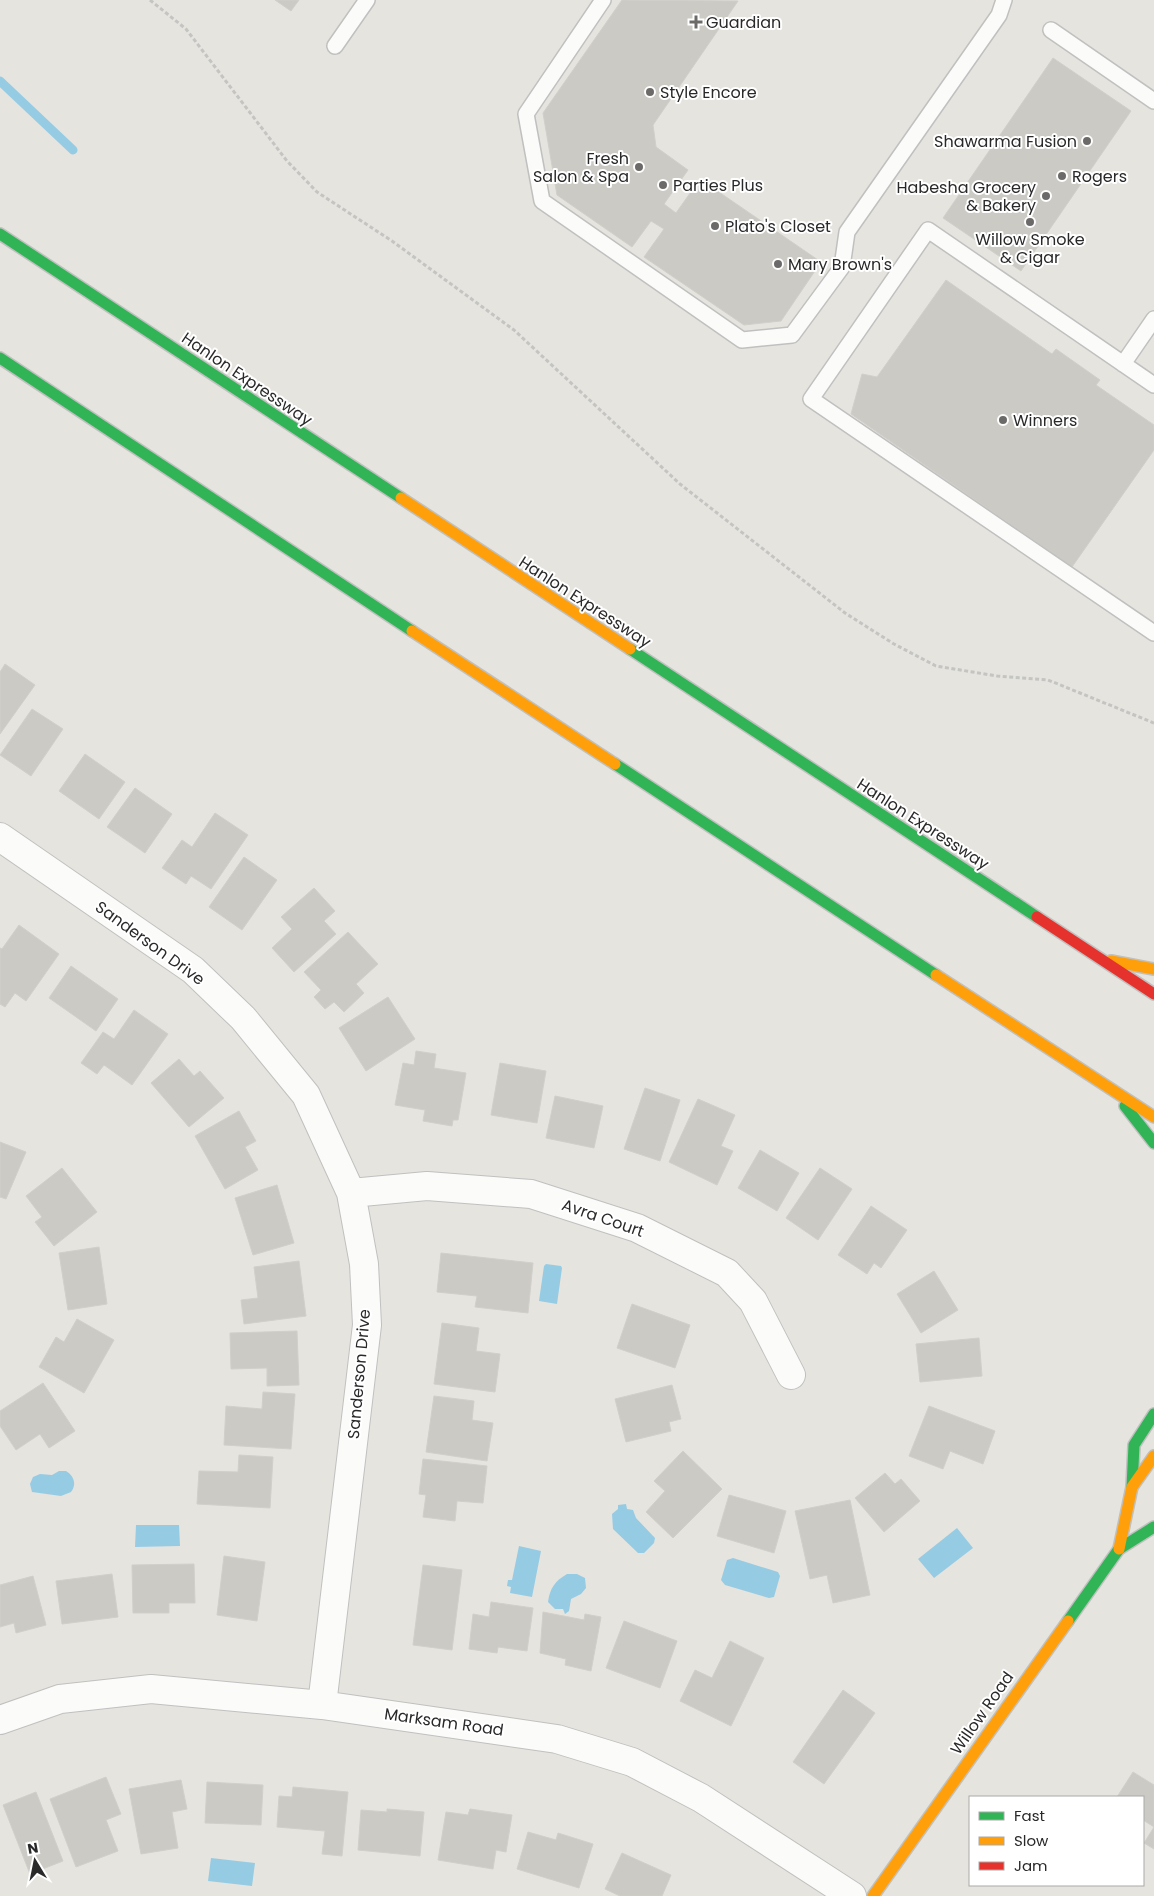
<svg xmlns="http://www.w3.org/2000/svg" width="1154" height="1896" viewBox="0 0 1154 1896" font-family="Poppins,sans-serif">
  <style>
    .water { fill: #96cbe4 }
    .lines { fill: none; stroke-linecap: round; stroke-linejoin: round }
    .stream { stroke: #96cbe4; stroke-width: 9 }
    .building { fill: #cbcac5; stroke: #d1cfca }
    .lane-casing { stroke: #c0c0c0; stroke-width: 18 }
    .street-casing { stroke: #c0c0c0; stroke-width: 30 }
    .fast-casing { stroke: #c0c0c0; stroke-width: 14 }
    .slow-casing { stroke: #c0c0c0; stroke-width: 14 }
    .jam-casing { stroke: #c0c0c0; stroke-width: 14 }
    .path { stroke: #c4c4c3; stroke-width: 3; stroke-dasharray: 4 2.5; stroke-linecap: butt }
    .lane { stroke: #fbfbfa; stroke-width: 15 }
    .street { stroke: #fbfbfa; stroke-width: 28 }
    .fast { stroke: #30b455; stroke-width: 11 }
    .slow { stroke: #ff9f0a; stroke-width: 11 }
    .jam { stroke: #e5322d; stroke-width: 11 }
    .poi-dot { fill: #6b6a68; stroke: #fff; stroke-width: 2 }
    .labels { text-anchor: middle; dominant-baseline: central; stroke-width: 4; stroke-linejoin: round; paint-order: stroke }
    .poi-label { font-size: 16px; fill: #292929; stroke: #fff; text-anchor: start }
    .street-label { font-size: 16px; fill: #292929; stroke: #fff }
  </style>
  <rect width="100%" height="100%" fill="#e6e4de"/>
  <path class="water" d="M546 1264 561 1266 562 1268 557 1304 539 1301 544 1266Z
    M59 1471H66C74 1476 77 1484 71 1492L61 1496 32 1492 30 1484 33 1477 40 1474 52 1475Z
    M626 1504 627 1509 633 1510 636 1518 655 1538 654 1543 644 1553H638L613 1529 612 1514 618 1509V1505Z
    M136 1525H179L180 1546 135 1547Z
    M957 1528 973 1548 934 1578 918 1559Z
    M519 1546 541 1551 532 1597 510 1593 511 1587 507 1586 508 1580H512Z
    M733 1558 778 1572 780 1576 774 1597 769 1598 725 1585 721 1580 727 1560Z
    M567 1574H577L585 1578 586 1588 581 1594 571 1599 569 1611 565 1614 563 1609H555L548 1602C550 1588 555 1581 567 1574Z
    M211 1858 255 1863 252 1886 208 1881Z"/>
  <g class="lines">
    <path class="stream" d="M0 81 73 150"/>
  </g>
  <path class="building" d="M275 0H299L291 11Z
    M622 0 738 1 653 125 656 147 688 170 664 204 676 213 700 179 821 262 781 321 744 325 644 257 664 229 651 221 632 247 557 195 543 113Z
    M1053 58 1131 111 1021 271 943 218Z
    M946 280 1052 354 1056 349 1100 380 1096 385 1154 425V450L1072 567 851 414 862 374 877 377Z
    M5 664 35 685 0 734V672Z
    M32 709 63 729 31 776 0 755Z
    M85 754 125 782 99 819 59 791Z
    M135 788 172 814 145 853 107 827Z
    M215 813 248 835 211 889 191 876 186 884 162 868 182 840 192 847Z
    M244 857 277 880 242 930 209 907Z
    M314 888 335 911 324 921 336 934 294 972 272 948 292 929 281 917Z
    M19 925 59 954 26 1001 15 993 5 1007 0 1004V948L2 949Z
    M348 932 378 964 356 984 364 993 344 1012 334 1002 325 1009 314 997 321 990 304 972Z
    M71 966 118 999 96 1031 49 998Z
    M388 997 415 1039 366 1071 339 1028Z
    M134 1010 168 1034 132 1085 104 1065 97 1074 81 1063 103 1032 114 1039Z
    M416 1051 436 1054 434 1068 466 1073 458 1120H453L452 1126 423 1121 425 1110 395 1105 403 1063 414 1065Z
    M179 1059 194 1076 200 1071 224 1098 189 1127 151 1083Z
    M500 1063 546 1071 537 1123 491 1115Z
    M645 1088 680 1100 660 1161 624 1149Z
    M555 1096 603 1106 594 1148 546 1138Z
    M698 1099 735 1115 721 1146 733 1151 717 1185 669 1162Z
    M239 1111 256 1141 245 1147 258 1170 225 1189 195 1136Z
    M0 1142 26 1152 6 1199 0 1197Z
    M760 1150 799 1173 777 1211 738 1188Z
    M62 1168 97 1212 54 1246 35 1222 42 1217 26 1196Z
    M820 1168 852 1189 818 1240 786 1218Z
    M277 1185 294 1243 253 1255 235 1198Z
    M871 1206 907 1230 881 1268 874 1263 867 1274 838 1255Z
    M99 1247 107 1304 68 1310 59 1253Z
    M441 1253 533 1263 528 1313 475 1307 477 1296 437 1292Z
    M299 1261 306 1316 244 1324 241 1300 258 1298 254 1267Z
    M934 1271 958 1310 921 1333 897 1294Z
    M632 1304 690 1325 675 1368 617 1348Z
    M77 1319 114 1340 84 1393 39 1367 56 1337 64 1342Z
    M442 1323 479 1328 476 1351 500 1354 495 1392 434 1384Z
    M297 1331 299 1385 267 1386V1368L231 1369 230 1333Z
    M979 1338 982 1376 920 1382 916 1344Z
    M43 1383 75 1431 49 1448 40 1434 16 1450 0 1426V1411Z
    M672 1385 681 1419 669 1422 671 1431 626 1442 615 1399Z
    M263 1392 295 1394 291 1449 224 1445 226 1406 262 1409Z
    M434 1396 474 1401 472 1420 493 1423 487 1461 426 1452Z
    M929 1406 995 1431 983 1464 950 1451 943 1469 909 1456Z
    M683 1451 722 1489 673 1538 646 1512 665 1491 654 1481Z
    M239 1455 273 1457 270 1508 197 1504 199 1471 238 1472Z
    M423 1459 487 1466 483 1503 457 1501 455 1521 423 1517 426 1495 419 1494Z
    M885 1473 895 1484 901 1479 920 1501 884 1532 855 1498Z
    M729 1495 786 1511 774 1553 717 1536Z
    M850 1500 870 1595 833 1603 827 1575 810 1579 795 1511Z
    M224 1556 265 1562 257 1621 217 1615Z
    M194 1564 195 1603H169V1613H133L132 1565Z
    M423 1565 462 1570 452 1650 413 1645Z
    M112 1574 118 1617 62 1624 56 1581Z
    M33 1576 46 1625 16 1633 14 1623 0 1627V1585Z
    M491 1602 533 1608 527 1651 498 1647 497 1653 469 1649 473 1614 489 1617Z
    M543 1612 584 1620 585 1614 601 1617 591 1671 565 1665 566 1659 540 1653Z
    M624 1621 677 1641 660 1688 606 1668Z
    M730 1641 764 1658 731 1726 680 1701 695 1670 712 1678Z
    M843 1690 875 1713 824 1784 793 1762Z
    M1133 1772 1154 1785V1827L1143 1820V1797H1117Z
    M106 1777 121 1814 106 1820 118 1851 76 1867 50 1799Z
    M181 1780 187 1809 172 1812 178 1848 141 1854 129 1789Z
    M207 1782 263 1785 261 1825 205 1823Z
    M293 1787 348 1792 342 1856 322 1854 325 1831 277 1827 279 1796 292 1797Z
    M36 1792 63 1861 30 1874 3 1805Z
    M387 1809 424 1812 420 1856 358 1850 361 1810 387 1812Z
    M470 1809 512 1815 506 1852 496 1850 493 1869 438 1860 446 1812 468 1815Z
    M1154 1827V1849L1144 1843Z
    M528 1832 556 1840 558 1833 593 1844 579 1888 517 1869Z
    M622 1853 671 1875 662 1896H620L605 1889Z"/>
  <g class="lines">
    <defs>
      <path id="lane" d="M603 0 526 114 542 201 742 340 792 335 842 267 847 232 999 15 1004 0
        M1051 30 1154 101
        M335 46 367 0
        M1123 364 1154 319
        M1154 385 928 230 811 399 1154 633"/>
      <path id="street" d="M0 837 193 970 243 1018 306 1095 351 1193 364 1264 367 1325 322 1705
        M351 1193 427 1186 531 1194 637 1228 727 1273 753 1301 791 1375
        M0 1720 60 1699 151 1689 322 1705 557 1739 632 1762 701 1798 852 1896"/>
      <path id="fast" d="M0 234 401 498
        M0 358 412 631
        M630 649 1037 917
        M615 764 936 975
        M1125 1106 1154 1143
        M1132 1487 1134 1445 1154 1414
        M1068 1621 1119 1549 1154 1527"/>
      <path id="slow" d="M401 498 630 649
        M412 631 615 764
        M1111 961 1154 969
        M936 975 1154 1117
        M1119 1549 1132 1487 1154 1456
        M873 1896 1068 1621"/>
      <path id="jam" d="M1037 917 1154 994"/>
    </defs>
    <use href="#lane" class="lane-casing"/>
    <use href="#street" class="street-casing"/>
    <use href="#fast" class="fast-casing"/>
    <use href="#slow" class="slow-casing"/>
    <use href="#jam" class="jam-casing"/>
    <path class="path" d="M150 0 186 29 287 161 317 192 392 241 514 330 680 484 845 613 894 644 936 666 997 676 1048 680 1154 723"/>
    <use href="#lane" class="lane"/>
    <use href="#street" class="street"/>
    <use href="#fast" class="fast"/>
    <use href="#slow" class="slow"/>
    <use href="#jam" class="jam"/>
  </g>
  <g class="poi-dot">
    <path d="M693.5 14.5h5v5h5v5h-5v5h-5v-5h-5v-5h5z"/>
    <circle cx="650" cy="92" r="5"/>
    <circle cx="1087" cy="141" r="5"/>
    <circle cx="639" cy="167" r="5"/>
    <circle cx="1062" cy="176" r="5"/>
    <circle cx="663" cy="185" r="5"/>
    <circle cx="1046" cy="196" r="5"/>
    <circle cx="1030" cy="222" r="5"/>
    <circle cx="715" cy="226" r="5"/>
    <circle cx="778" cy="264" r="5"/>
    <circle cx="1003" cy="420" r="5"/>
  </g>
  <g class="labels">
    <g class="poi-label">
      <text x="706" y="22">Guardian</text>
      <text x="660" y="92">Style Encore</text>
      <text x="1077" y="141" text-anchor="end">Shawarma Fusion</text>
      <text x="629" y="158" text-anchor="end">Fresh<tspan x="629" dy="18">Salon &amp; Spa</tspan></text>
      <text x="1072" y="176">Rogers</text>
      <text x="673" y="185">Parties Plus</text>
      <text x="1036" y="187" text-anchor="end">Habesha Grocery<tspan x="1036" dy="18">&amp; Bakery</tspan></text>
      <text x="725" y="226">Plato's Closet</text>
      <text x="1030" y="239" text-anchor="middle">Willow Smoke<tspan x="1030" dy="18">&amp; Cigar</tspan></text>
      <text x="788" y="264">Mary Brown's</text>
      <text x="1013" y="420">Winners</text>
    </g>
    <g class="street-label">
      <text transform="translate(247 379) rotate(34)">Hanlon Expressway</text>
      <text transform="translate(585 602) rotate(33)">Hanlon Expressway</text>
      <text transform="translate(923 824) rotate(33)">Hanlon Expressway</text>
      <text transform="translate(150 943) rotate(36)">Sanderson Drive</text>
      <text transform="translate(603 1218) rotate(19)">Avra Court</text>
      <text transform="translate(359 1374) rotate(-85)">Sanderson Drive</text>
      <text transform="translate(982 1713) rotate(-55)">Willow Road</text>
      <text transform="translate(444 1722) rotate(8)">Marksam Road</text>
    </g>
  </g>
  <rect x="969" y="1796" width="175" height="90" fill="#ffffff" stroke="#a9a9a9"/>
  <rect x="979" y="1812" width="25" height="8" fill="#30b455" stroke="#a9a9a9"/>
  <text x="1014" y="1821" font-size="15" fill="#292929">Fast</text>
  <rect x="979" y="1837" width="25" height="8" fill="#ff9f0a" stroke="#a9a9a9"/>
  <text x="1014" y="1846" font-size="15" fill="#292929">Slow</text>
  <rect x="979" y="1862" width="25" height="8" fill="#e5322d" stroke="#a9a9a9"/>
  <text x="1014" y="1871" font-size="15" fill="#292929">Jam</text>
  <g transform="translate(35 1861) rotate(350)" stroke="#ffffff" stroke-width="4" paint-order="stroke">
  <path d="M0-4L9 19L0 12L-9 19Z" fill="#292929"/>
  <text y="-8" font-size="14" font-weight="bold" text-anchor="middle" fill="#292929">N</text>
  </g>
</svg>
